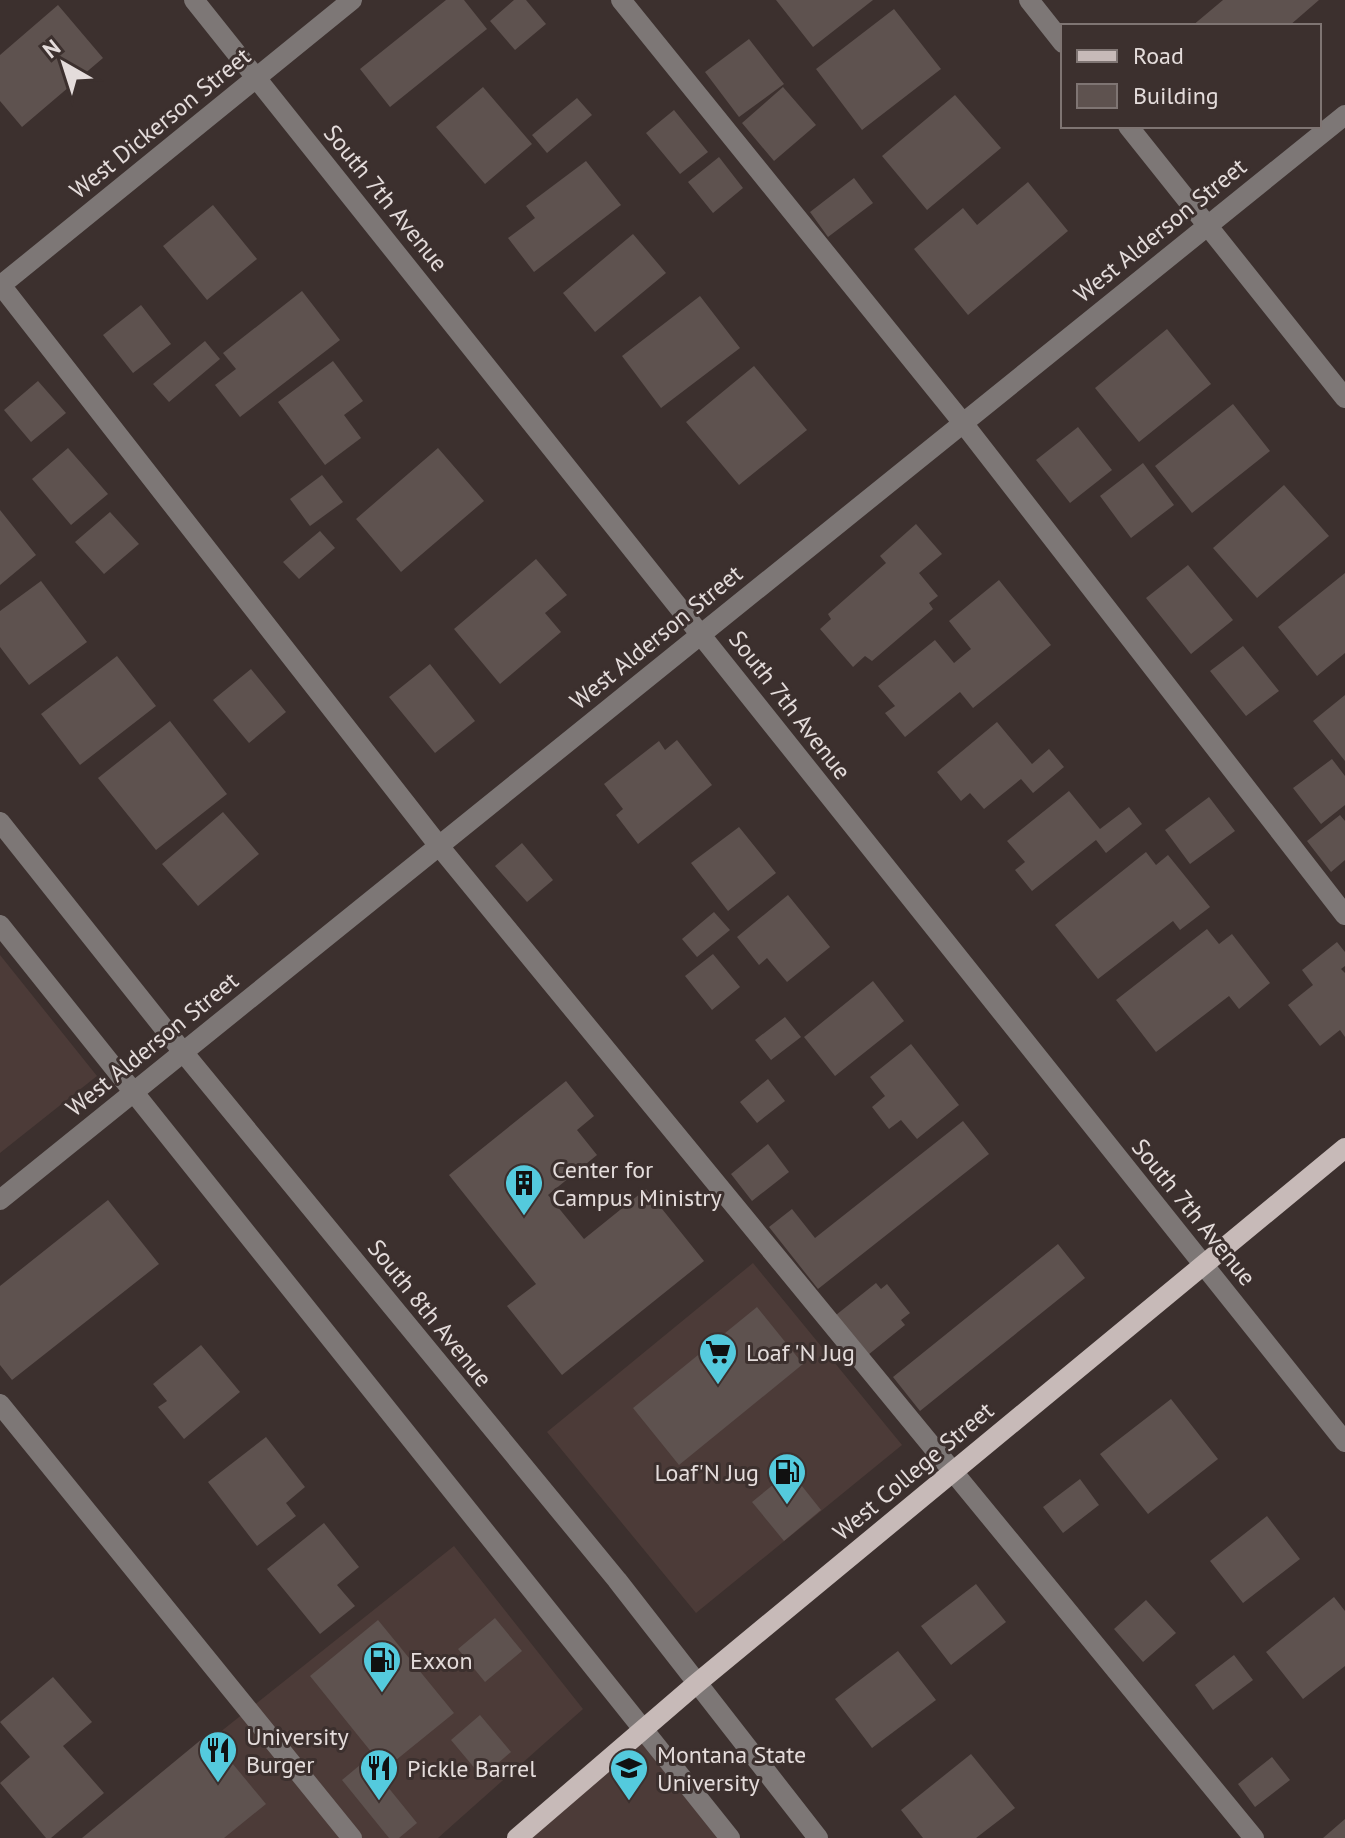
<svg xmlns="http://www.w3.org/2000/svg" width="1345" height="1838" viewBox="0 0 1345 1838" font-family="'PT Sans',sans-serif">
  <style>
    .built { fill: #4c3b38 }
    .building { fill: #5e524f }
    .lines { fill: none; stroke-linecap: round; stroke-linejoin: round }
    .minor { stroke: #7d7776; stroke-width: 20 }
    .major { stroke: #c7bab8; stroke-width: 20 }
    .labels { text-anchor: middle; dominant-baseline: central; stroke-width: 6; stroke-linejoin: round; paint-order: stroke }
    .street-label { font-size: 24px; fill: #e4dcdb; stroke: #3c302e }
    .poi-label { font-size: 24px; fill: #e4dcdb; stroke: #3c302e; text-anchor: start }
  </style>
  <rect width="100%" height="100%" fill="#3c302e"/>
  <path class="built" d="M0 955 97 1076 0 1153Z
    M753 1263 902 1445 696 1613 547 1432Z
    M454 1546 583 1709 438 1838H87Z
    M644 1729 730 1838H514Z"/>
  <path class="building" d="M446 0H464L487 29 390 107 360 69Z
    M514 0H526L546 24 515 50 490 21Z
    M776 0H873L813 47Z
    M1223 0H1319L1289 26H1192Z
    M58 5 103 58 22 127 0 101V55Z
    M894 9 941 69 862 130 816 69Z
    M749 39 784 84 739 117 705 72Z
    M483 87 532 144 485 184 436 127Z
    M783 87 816 125 774 161 742 123Z
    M955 95 1001 148 927 210 882 156Z
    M577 98 592 115 547 153 532 135Z
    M674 110 708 152 680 174 646 133Z
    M719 157 743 188 713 213 688 182Z
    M586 161 621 205 534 272 508 238 535 218 526 206Z
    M854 178 873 203 828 237 810 212Z
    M1028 182 1068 231 968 315 914 249 963 208 977 225Z
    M213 205 257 259 207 300 163 246Z
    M633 234 666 273 595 332 563 293Z
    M302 291 340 340 240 417 215 385 236 369 223 353Z
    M700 296 740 348 661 408 622 356Z
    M141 305 171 344 133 373 103 335Z
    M1167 329 1211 384 1139 442 1095 388Z
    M205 341 220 359 169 402 153 384Z
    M333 361 363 401 344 415 361 438 325 465 278 402Z
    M754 366 807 430 739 485 686 422Z
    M38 381 66 413 31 442 4 410Z
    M1233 404 1270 451 1192 513 1155 466Z
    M1078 427 1112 470 1070 503 1036 460Z
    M68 448 108 494 71 525 32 479Z
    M438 448 484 501 401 572 356 519Z
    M1143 463 1174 505 1131 538 1100 496Z
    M322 475 343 502 310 526 290 499Z
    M1284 485 1329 536 1257 598 1213 548Z
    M0 510 36 555 0 585Z
    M110 512 139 544 104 574 75 542Z
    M916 524 942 554 919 573 938 596 929 603 933 609 872 661 865 656 853 667 820 629 831 619 828 614 886 563 880 556Z
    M320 531 335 548 299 579 283 562Z
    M536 559 567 595 545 613 561 632 500 684 454 629Z
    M1188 565 1233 620 1191 654 1146 598Z
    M1345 573V653L1317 676 1278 627Z
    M999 580 1051 645 973 708 960 692 905 737 885 713 895 706 878 686 935 640 954 663 971 649 949 621Z
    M41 581 87 642 29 685 0 647V611Z
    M1243 646 1279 691 1246 716 1210 671Z
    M117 656 156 706 80 765 41 714Z
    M430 664 475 721 435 753 389 697Z
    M251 669 286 712 249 743 213 700Z
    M1345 695V761L1313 721Z
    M170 721 227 794 156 850 98 778Z
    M997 722 1032 764 1049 749 1064 767 1033 793 1021 779 984 809 970 793 961 801 937 772Z
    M677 740 712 785 638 844 616 815 623 809 604 784 659 741 665 750Z
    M1332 759 1345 776V805L1321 824 1293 788Z
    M1069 791 1100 829 1129 807 1142 824 1106 853 1096 840 1032 891 1015 870 1025 862 1007 841Z
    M1209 797 1235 831 1190 864 1165 830Z
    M223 812 259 854 198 906 162 864Z
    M1340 815 1345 821V860L1331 872 1307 841Z
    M739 827 776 873 728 911 691 863Z
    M522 843 553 880 527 902 495 866Z
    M1146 852 1156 865 1168 855 1210 907 1180 930 1173 921 1098 979 1055 925Z
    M788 895 830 947 787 982 767 958 759 965 737 937Z
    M714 912 730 930 697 957 682 939Z
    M1207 929 1219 944 1232 934 1270 983 1239 1009 1229 996 1156 1052 1116 1000Z
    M1337 942 1345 952V966L1341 969 1345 973V1037L1340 1030 1320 1046 1288 1005 1313 985 1302 970Z
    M713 954 740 987 712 1010 685 976Z
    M873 981 904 1021 835 1076 804 1037Z
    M785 1017 801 1037 771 1060 755 1040Z
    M911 1044 959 1105 917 1139 901 1120 889 1129 872 1107 885 1096 870 1077Z
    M768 1079 785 1101 757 1123 740 1102Z
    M566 1081 594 1116 577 1130 597 1155 548 1195 584 1239 646 1189 704 1261 562 1375 507 1306 536 1284 449 1175Z
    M963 1121 989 1154 818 1289 769 1227 792 1209 815 1238Z
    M768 1144 789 1172 752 1201 731 1174Z
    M108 1200 159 1264 12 1380 0 1365V1286Z
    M1058 1244 1085 1278 920 1411 893 1377Z
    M876 1283 881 1289 887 1284 910 1313 901 1320 905 1325 868 1355 836 1315Z
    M757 1307 803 1364 679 1465 633 1408Z
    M201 1345 240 1392 184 1439 158 1407 167 1401 153 1384Z
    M1171 1399 1218 1459 1148 1514 1100 1454Z
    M266 1437 305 1487 286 1503 296 1516 257 1546 208 1482Z
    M790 1471 821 1510 784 1541 752 1502Z
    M1080 1479 1099 1505 1063 1533 1043 1507Z
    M1267 1516 1300 1559 1243 1603 1210 1561Z
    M324 1523 359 1567 337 1585 355 1606 320 1634 267 1569Z
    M976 1584 1006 1622 951 1665 921 1626Z
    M1334 1597 1345 1611V1666L1303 1699 1266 1652Z
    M1146 1600 1176 1633 1143 1662 1114 1629Z
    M495 1618 522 1651 485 1682 458 1649Z
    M378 1620 454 1713 385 1769 310 1676Z
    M898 1651 936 1700 872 1748 835 1699Z
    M1234 1655 1253 1680 1213 1710 1195 1685Z
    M53 1677 92 1722 63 1746 104 1793 51 1838H46L0 1783 30 1757 0 1722Z
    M480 1715 511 1752 482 1777 451 1740Z
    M208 1734 266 1804 224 1838H82Z
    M971 1754 1015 1808 976 1838H923L901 1810Z
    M1272 1757 1290 1780 1255 1807 1238 1784Z
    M366 1760 417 1823 399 1838H389L342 1780Z
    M1345 1819V1838H1323Z"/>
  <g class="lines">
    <path class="minor" d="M194 0 1345 1442
      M621 0 963 423 1345 915
      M1029 0 1063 43
      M1128 126 1345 398
      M0 284 439 846 1254 1838
      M0 286 352 0
      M0 822 183 1052 617 1580 818 1838
      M0 925 730 1838
      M0 1200 1345 115
      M0 1404 352 1838"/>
    <path class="major" d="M517 1838 696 1684 1345 1148"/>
  </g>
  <defs>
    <symbol id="building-pin" viewBox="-11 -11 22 30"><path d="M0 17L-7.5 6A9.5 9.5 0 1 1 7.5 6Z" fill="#54cadd" stroke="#3c302e"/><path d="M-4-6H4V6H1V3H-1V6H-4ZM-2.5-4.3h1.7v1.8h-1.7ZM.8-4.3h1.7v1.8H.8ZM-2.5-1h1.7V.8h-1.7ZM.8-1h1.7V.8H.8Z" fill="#111"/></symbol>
    <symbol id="supermarket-pin" viewBox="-11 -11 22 30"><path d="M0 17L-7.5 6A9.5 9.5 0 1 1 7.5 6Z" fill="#54cadd" stroke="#3c302e"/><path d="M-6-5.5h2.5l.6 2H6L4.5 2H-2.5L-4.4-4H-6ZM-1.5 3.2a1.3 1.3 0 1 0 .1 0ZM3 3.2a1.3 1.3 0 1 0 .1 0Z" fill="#111"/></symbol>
    <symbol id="fuel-pin" viewBox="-11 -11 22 30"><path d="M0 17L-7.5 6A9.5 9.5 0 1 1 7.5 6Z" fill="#54cadd" stroke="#3c302e"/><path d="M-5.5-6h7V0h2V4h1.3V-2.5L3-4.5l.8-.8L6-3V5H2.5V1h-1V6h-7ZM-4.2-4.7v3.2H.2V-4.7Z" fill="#111"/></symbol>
    <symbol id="restaurant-pin" viewBox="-11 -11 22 30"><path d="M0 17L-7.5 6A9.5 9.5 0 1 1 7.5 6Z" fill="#54cadd" stroke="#3c302e"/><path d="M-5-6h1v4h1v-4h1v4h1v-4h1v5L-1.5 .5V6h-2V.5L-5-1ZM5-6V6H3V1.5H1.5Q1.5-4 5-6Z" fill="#111"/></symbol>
    <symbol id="university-pin" viewBox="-11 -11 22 30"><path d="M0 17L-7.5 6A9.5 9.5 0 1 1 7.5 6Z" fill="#54cadd" stroke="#3c302e"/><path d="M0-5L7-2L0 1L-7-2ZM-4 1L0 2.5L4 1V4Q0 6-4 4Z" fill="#111"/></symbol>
  </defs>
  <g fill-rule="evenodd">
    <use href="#building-pin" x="502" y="1161" width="44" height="60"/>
    <use href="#supermarket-pin" x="696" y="1330" width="44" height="60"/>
    <use href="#fuel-pin" x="765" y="1450" width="44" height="60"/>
    <use href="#fuel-pin" x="360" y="1638" width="44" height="60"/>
    <use href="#restaurant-pin" x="196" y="1728" width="44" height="60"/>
    <use href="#restaurant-pin" x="357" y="1746" width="44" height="60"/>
    <use href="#university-pin" x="607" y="1746" width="44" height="60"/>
  </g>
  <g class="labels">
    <g class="street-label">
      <text transform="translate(160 123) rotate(-39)">West Dickerson Street</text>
      <text transform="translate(386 198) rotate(51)">South 7th Avenue</text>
      <text transform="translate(1160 230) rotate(-39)">West Alderson Street</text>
      <text transform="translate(656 637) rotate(-39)">West Alderson Street</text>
      <text transform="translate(790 705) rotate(52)">South 7th Avenue</text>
      <text transform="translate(152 1044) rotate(-39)">West Alderson Street</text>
      <text transform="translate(1194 1212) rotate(51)">South 7th Avenue</text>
      <text transform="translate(430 1313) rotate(51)">South 8th Avenue</text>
      <text transform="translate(913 1471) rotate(-40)">West College Street</text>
    </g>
    <g class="poi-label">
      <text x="552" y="1169">Center for<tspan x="552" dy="28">Campus Ministry</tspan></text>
      <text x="746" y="1352">Loaf 'N Jug</text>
      <text x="759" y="1472" text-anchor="end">Loaf'N Jug</text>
      <text x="410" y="1660">Exxon</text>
      <text x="246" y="1736">University<tspan x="246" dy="28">Burger</tspan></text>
      <text x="657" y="1754">Montana State<tspan x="657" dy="28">University</tspan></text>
      <text x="407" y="1768">Pickle Barrel</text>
    </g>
  </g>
  <rect x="1061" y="24" width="260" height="104" fill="#3c302e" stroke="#7f7573" stroke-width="2"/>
  <rect x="1077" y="50" width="40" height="12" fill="#c7bab8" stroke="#7f7573" stroke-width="2"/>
  <text x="1133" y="64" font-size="24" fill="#e4dcdb">Road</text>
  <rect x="1077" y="84" width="40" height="24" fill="#5e524f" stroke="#7f7573" stroke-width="2"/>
  <text x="1133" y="104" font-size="24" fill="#e4dcdb">Building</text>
  <g transform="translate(64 64) rotate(321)" stroke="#3c302e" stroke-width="6" paint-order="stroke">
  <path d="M0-6L14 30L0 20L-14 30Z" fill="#e4dcdb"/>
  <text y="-12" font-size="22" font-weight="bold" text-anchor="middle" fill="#e4dcdb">N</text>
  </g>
</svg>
